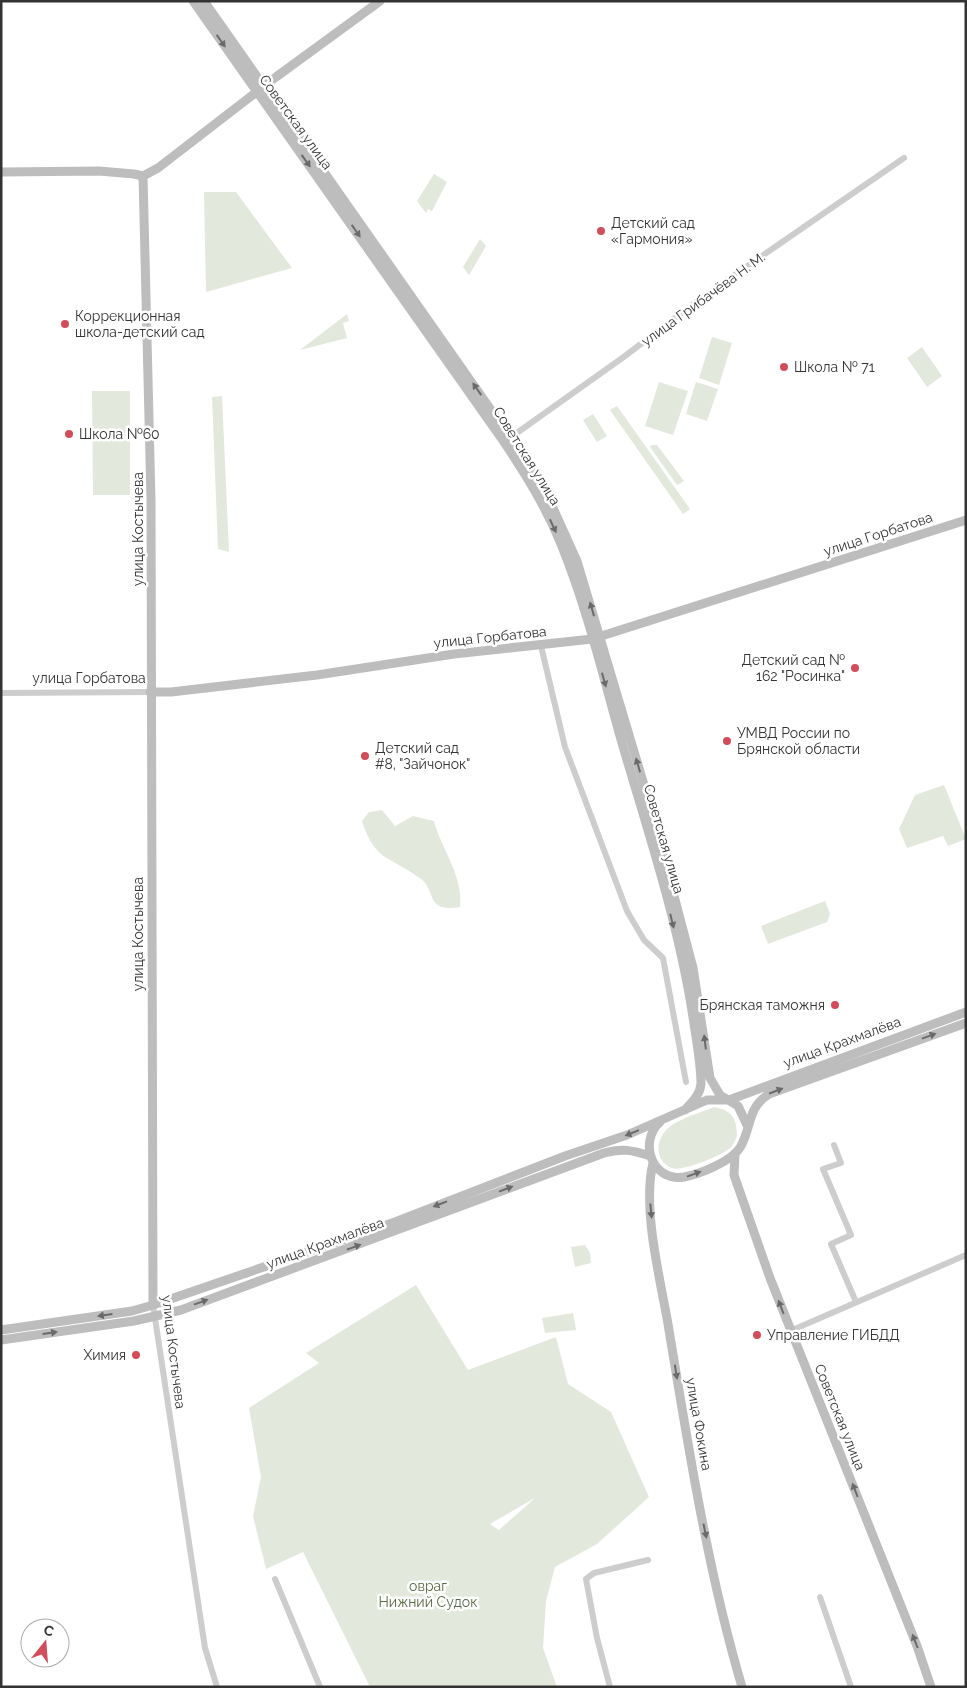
<svg xmlns="http://www.w3.org/2000/svg" width="967" height="1688" viewBox="0 0 967 1688" font-family="Raleway,sans-serif">
  <style>
    .green { fill: #e3e8dd; fill-rule: evenodd }
    .lines { fill: none; stroke-linecap: round; stroke-linejoin: round }
    .street { stroke: #cdcdcd; stroke-width: 6 }
    .secondary { stroke: #bdbdbd; stroke-width: 9 }
    .oneway { fill: #6a6a6a }
    .poi-dot { fill: #d24c5a; stroke: #fff; stroke-width: 2 }
    .labels { text-anchor: middle; dominant-baseline: central; stroke-width: 5; stroke-linejoin: round; paint-order: stroke }
    .street-label { font-size: 14px; fill: #333; stroke: #fff }
    .poi-label { font-size: 14px; fill: #333; stroke: #fff; text-anchor: start }
    .park-label { font-size: 14px; fill: #576a44; stroke: #fff }
  </style>
  <rect width="100%" height="100%" fill="#fff"/>
  <path class="green" d="M434 174 447 182 432 211 428 209 426 213 417 201Z
    M204 192H236L292 268 206 292Z
    M480 239 486 246 469 275 463 267Z
    M347 314 349 321 343 323 347 338 300 350Z
    M712 337 732 343 719 385 699 378Z
    M922 347 942 376 927 387 907 358Z
    M659 382 688 391 673 435 645 426Z
    M696 382 718 389 707 421 686 414Z
    M92 391H130V495H93Z
    M222 396 229 552 218 549 212 397Z
    M617 406 690 509 683 514 610 410Z
    M593 414 607 436 597 442 583 420Z
    M652 445H657L684 481 677 485 650 447Z
    M944 785 966 839 948 846 943 836 907 848 899 829 915 795Z
    M382 810 395 826 413 816 434 821C442 851 463 874 460 907 425 913 436 890 421 879 390 856 375 862 362 821L369 812Z
    M825 901 830 914 827 922 768 944 761 926Z
    M714 1107C732 1110 737 1119 737 1136 735 1141 733 1146 729 1149 720 1156 682 1172 672 1168 652 1160 656 1135 672 1125 684 1117 700 1113 714 1107Z
    M585 1245 590 1253 591 1263 575 1267 571 1247Z
    M416 1285 468 1370 556 1337 568 1384 611 1412 649 1497 597 1544 555 1567 546 1601 543 1648 557 1687H370L303 1552 266 1569 253 1516 261 1477 249 1408 319 1363 306 1353ZM535 1498 499 1530 490 1524Z
    M573 1313 576 1330 545 1333 542 1318Z"/>
  <g class="lines">
    <path class="street" d="M507 440 625 356 704 296 904 158
      M541 646 565 747 627 911 644 940 663 958 686 1082
      M1 693 150 692
      M834 1145 841 1163 823 1169 851 1235 831 1244 856 1302
      M153 1305 205 1648 217 1687
      M790 1331 966 1255
      M275 1579 320 1687
      M820 1597 851 1687
      M610 1687 597 1638 586 1579 594 1573 648 1560"/>
    <path class="secondary" d="M193 1 504 442C526 475 546 507 561 544 588 610 604 681 624 750 650 837 679 926 693 1017 696 1038 701 1063 701 1084 700 1095 692 1102 685 1110
      M204 1 510 437 544 488 577 561 650 805 693 968 710 1078 720 1095 738 1106 748 1127
      M1 172 99 171 134 174 143 176
      M143 176 151 500 153 1305
      M143 176 158 168 276 77 380 1
      M150 692H171L317 675 454 654 592 639 966 520
      M660 1122C638 1142 652 1182 684 1177 700 1174 733 1161 741 1146 752 1126 747 1108 769 1094L966 1023
      M735 1155 734 1175 770 1278 917 1646 931 1687
      M653 1163C642 1208 660 1278 668 1324 688 1445 707 1568 742 1687
      M1 1330 132 1311 153 1305 395 1222 565 1156 627 1135 707 1100H729L966 1012
      M1 1340 134 1321 181 1310 604 1153C622 1148 632 1150 650 1156"/>
  </g>
  <defs><path id="oneway-solid" d="M-6-.8H1V-3.2L6.5 0L1 3.2V.8H-6Z" transform="scale(1.25)"/></defs>
  <g class="oneway">
    <use href="#oneway-solid" transform="translate(221 41) rotate(55)"/>
    <use href="#oneway-solid" transform="translate(306 161) rotate(54)"/>
    <use href="#oneway-solid" transform="translate(356 231) rotate(55)"/>
    <use href="#oneway-solid" transform="translate(477 389) rotate(-125)"/>
    <use href="#oneway-solid" transform="translate(553 526) rotate(65)"/>
    <use href="#oneway-solid" transform="translate(592 609) rotate(-106)"/>
    <use href="#oneway-solid" transform="translate(604 680) rotate(74)"/>
    <use href="#oneway-solid" transform="translate(638 765) rotate(-106)"/>
    <use href="#oneway-solid" transform="translate(672 921) rotate(76)"/>
    <use href="#oneway-solid" transform="translate(929 1036) rotate(-20)"/>
    <use href="#oneway-solid" transform="translate(705 1042) rotate(-97)"/>
    <use href="#oneway-solid" transform="translate(776 1091) rotate(-21)"/>
    <use href="#oneway-solid" transform="translate(632 1133) rotate(158)"/>
    <use href="#oneway-solid" transform="translate(694 1174) rotate(-20)"/>
    <use href="#oneway-solid" transform="translate(506 1189) rotate(-21)"/>
    <use href="#oneway-solid" transform="translate(440 1204) rotate(159)"/>
    <use href="#oneway-solid" transform="translate(651 1211) rotate(85)"/>
    <use href="#oneway-solid" transform="translate(354 1247) rotate(-20)"/>
    <use href="#oneway-solid" transform="translate(201 1302) rotate(-20)"/>
    <use href="#oneway-solid" transform="translate(781 1307) rotate(-111)"/>
    <use href="#oneway-solid" transform="translate(105 1315) rotate(172)"/>
    <use href="#oneway-solid" transform="translate(50 1333) rotate(-8)"/>
    <use href="#oneway-solid" transform="translate(676 1372) rotate(81)"/>
    <use href="#oneway-solid" transform="translate(855 1490) rotate(-111)"/>
    <use href="#oneway-solid" transform="translate(705 1531) rotate(78)"/>
    <use href="#oneway-solid" transform="translate(915 1641) rotate(-111)"/>
  </g>
  <g class="poi-dot">
    <circle cx="601" cy="231" r="5"/>
    <circle cx="65" cy="324" r="5"/>
    <circle cx="784" cy="367" r="5"/>
    <circle cx="69" cy="434" r="5"/>
    <circle cx="855" cy="668" r="5"/>
    <circle cx="727" cy="741" r="5"/>
    <circle cx="365" cy="756" r="5"/>
    <circle cx="835" cy="1005" r="5"/>
    <circle cx="757" cy="1335" r="5"/>
    <circle cx="136" cy="1355" r="5"/>
  </g>
  <g class="labels">
    <g class="street-label">
      <text transform="translate(296 122) rotate(54)">Советская улица</text>
      <text transform="translate(703 299) rotate(-36)">улица Грибачёва Н. М.</text>
      <text transform="translate(527 456) rotate(58)">Советская улица</text>
      <text transform="translate(138 529) rotate(-90)">улица Костычева</text>
      <text transform="translate(878 534) rotate(-18)">улица Горбатова</text>
      <text transform="translate(490 637) rotate(-6)">улица Горбатова</text>
      <text x="89" y="678">улица Горбатова</text>
      <text transform="translate(664 839) rotate(74)">Советская улица</text>
      <text transform="translate(138 934) rotate(-90)">улица Костычева</text>
      <text transform="translate(842 1042) rotate(-20)">улица Крахмалёва</text>
      <text transform="translate(325 1243) rotate(-20)">улица Крахмалёва</text>
      <text transform="translate(174 1352) rotate(83)">улица Костычева</text>
      <text transform="translate(840 1417) rotate(68)">Советская улица</text>
      <text transform="translate(699 1424) rotate(80)">улица Фокина</text>
    </g>
    <g class="poi-label">
      <text x="611" y="223">Детский сад<tspan x="611" dy="16">«Гармония»</tspan></text>
      <text x="75" y="316">Коррекционная<tspan x="75" dy="16">школа-детский сад</tspan></text>
      <text x="794" y="367">Школа № 71</text>
      <text x="79" y="434">Школа №60</text>
      <text x="845" y="660" text-anchor="end">Детский сад №<tspan x="845" dy="16">162 "Росинка"</tspan></text>
      <text x="737" y="733">УМВД России по<tspan x="737" dy="16">Брянской области</tspan></text>
      <text x="375" y="748">Детский сад<tspan x="375" dy="16">#8, "Зайчонок"</tspan></text>
      <text x="825" y="1005" text-anchor="end">Брянская таможня</text>
      <text x="767" y="1335">Управление ГИБДД</text>
      <text x="126" y="1355" text-anchor="end">Химия</text>
    </g>
    <g class="park-label">
      <text x="428" y="1586">овраг<tspan x="428" dy="16">Нижний Судок</tspan></text>
    </g>
  </g>
  <rect width="967" height="1688" fill="none" stroke="#333333" stroke-width="5"/>
  <g transform="translate(45 1643) rotate(17)"><circle r="24" fill="#ffffff" stroke="#adadad"/>
  <path d="M0-4L9 19L0 12L-9 19Z" fill="#d24c5a"/>
  <text y="-8" font-size="14" font-weight="bold" text-anchor="middle" fill="#333333">С</text>
  </g>
</svg>
